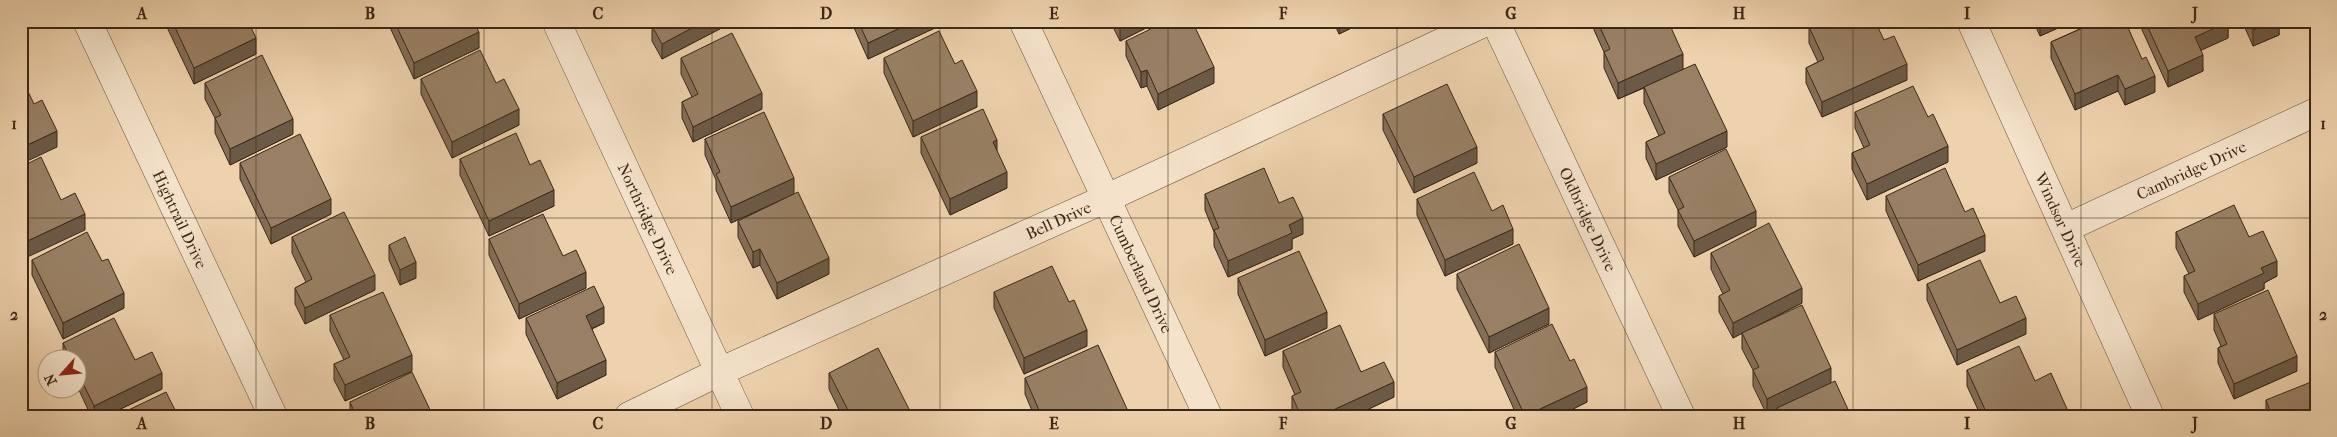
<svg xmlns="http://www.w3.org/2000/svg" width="2337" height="437" viewBox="0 0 2337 437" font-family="'IM FELL French Canon',serif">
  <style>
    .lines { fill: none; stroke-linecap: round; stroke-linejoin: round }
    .minor-casing { stroke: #68523c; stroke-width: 29 }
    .minor { stroke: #f4e2ca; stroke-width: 28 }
    .wall { fill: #846e57; stroke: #3c2817 }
    .shaded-wall { fill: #6b5a47; stroke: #3c2817 }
    .building { fill: #998065; stroke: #3c2817 }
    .grid { fill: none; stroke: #3c2817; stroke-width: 1; stroke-opacity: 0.55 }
    .labels { text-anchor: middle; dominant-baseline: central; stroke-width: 4.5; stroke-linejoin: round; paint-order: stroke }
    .street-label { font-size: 16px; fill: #3c2817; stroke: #f4e2ca }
    .neatline { fill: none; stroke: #3c2817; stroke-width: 2 }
    .grid-label { font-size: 16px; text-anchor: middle; font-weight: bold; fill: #3c2817 }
  </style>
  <rect width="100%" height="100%" fill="#eed2ad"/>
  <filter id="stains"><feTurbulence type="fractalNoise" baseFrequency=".004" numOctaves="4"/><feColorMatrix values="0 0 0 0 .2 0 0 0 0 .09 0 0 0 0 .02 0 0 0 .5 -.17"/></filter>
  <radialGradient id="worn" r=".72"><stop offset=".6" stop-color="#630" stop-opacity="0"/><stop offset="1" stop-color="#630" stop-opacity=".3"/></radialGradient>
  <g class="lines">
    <defs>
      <g id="minor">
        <path id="s1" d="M87 21 273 416"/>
        <path id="s2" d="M556 21 740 416"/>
        <path id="s3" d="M1023 21 1208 416"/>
        <path id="s4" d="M1495 21 1681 416"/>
        <path id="s5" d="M1971 21 2150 416"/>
        <path id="s6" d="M2066 228 2316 112"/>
        <path id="s7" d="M629 416 719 372 1105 199 1488 21"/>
      </g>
    </defs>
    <use href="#minor" class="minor-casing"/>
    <use href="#minor" class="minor"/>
  </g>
  <path class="wall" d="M164 21H248L256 54 194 84Z
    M387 21H473L479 48 414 79Z
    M656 21H735L662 59 652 41V26L657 23Z
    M851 21H937V27L868 59Z
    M1110 21H1160L1120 41Z
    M1333 21H1366L1339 34Z
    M1594 21H1668L1683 69 1727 147 1656 180 1646 158V142L1659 136 1644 103V88L1618 99 1604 68V52L1594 30Z
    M2033 21H2058V28L2040 36Z
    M2082 21H2125L2155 92 2125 105 2118 91 2075 110 2051 58V42L2082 28Z
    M2138 21H2228V38L2201 50 2203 71 2168 87Z
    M2242 21H2279V35L2253 46Z
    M1809 27 1884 40 1907 80 1822 117 1806 83V68L1818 62 1809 43Z
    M1126 41 1214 83 1158 110 1147 86 1141 88 1126 56Z
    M681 58 762 109 693 142 682 118V102L692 97 681 74Z
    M884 58 955 64 977 107 913 137 884 73Z
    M421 79 496 83 519 125 452 158 421 94Z
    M205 83 293 134 230 165 215 133V118L205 99Z
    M1855 112 1948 162 1867 200 1852 169V153L1864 148 1855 128Z
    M1383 114 1477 163 1414 193 1383 130Z
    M921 137 1007 188 950 215 921 153Z
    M705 139 794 194 731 223 716 190V180L705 155Z
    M460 159 530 165 554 206 489 236 460 175Z
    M240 163 331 214 271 244 240 179Z
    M1669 177 1756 226 1694 257 1678 226V210L1669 192Z
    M1205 194 1279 203 1303 234 1292 239V249L1228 277 1214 246V232L1205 210Z
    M1886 196 1965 212 1985 251 1918 281 1886 211Z
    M1417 199 1492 211 1513 244 1445 276 1417 215Z
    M738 221 829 274 777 299 760 265 753 268 738 237Z
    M2176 232 2249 237 2277 276 2264 283V289L2198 320 2184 292V276L2189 274 2176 248Z
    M292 237 375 290 305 324 295 304V288L306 282 292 253Z
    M489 239 563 256 586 288 519 319 489 255Z
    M389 245 416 278 400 285 389 260Z
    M1711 253 1802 303 1759 325 1831 383 1851 416H1777V410L1767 415 1753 386V370L1742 349V333L1733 338 1719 312V296L1723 294 1711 269Z
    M32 260 124 308 63 339 32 275Z
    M1457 274 1549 324 1489 353 1457 289Z
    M1238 278 1327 328 1265 356 1238 294Z
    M1927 284 2000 303 2026 334 1957 365 1927 300Z
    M994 292 1087 346 1024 374 994 308Z
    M2214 314 2297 371 2234 399 2218 363V348L2221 346 2214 330Z
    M330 315 412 371 345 401 334 380V364L344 360 330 331Z
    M526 318 604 323 592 329 606 375 557 399 526 334Z
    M63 343 135 360 162 389 106 416H91L78 388V360H63Z
    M1283 351 1361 372 1394 397 1354 416H1294L1292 412V396L1295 395 1283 367Z
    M1495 352 1570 361 1587 402 1559 416H1517L1495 367Z
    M1967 370 2035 381 2067 416H1981L1967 386Z
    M829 373 910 416H842L829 389Z
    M1025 378 1127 416 1033 413 1025 394Z
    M2266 400 2316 416H2266Z
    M350 402 433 416H350Z"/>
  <path class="shaded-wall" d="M705 21H735L662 59V44Z
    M915 21H937V27L868 59V43Z
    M1128 21H1160L1120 41V25Z
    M1339 21H1366L1339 34Z
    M2040 21H2058V28L2040 36Z
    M2274 21H2279V35L2253 46V30Z
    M2228 22V38L2195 53V37Z
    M479 32V48L414 79V63Z
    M256 38V54L194 84V68Z
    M1683 54V70L1618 99V83Z
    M2203 55V71L2168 87V71Z
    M1907 64V80L1822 117V102Z
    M1214 67V83L1158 110V94Z
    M1147 70V86L1141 88V72Z
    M2118 75V91L2075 110V94Z
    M2155 76V92L2125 105V89Z
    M977 91V107L913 137V121Z
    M762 93V109L693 142V127Z
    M519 109V125L452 158V142Z
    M293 119V134L230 165V149Z
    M57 131V147L21 164V148Z
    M1727 131V147L1656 180V164Z
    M997 140V156L993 142Z
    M1948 146V162L1867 200V184Z
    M1477 147V163L1414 193V177Z
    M1007 172V188L950 215V199Z
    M794 178V194L731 223V207Z
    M554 190V206L489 236V221Z
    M331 199V214L271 244V228Z
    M1756 211V226L1694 257V241Z
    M85 214V230L21 260V244Z
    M1303 218V234L1292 239V249L1228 277V261L1289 225Z
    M1513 229V244L1445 276V260Z
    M1985 235V251L1918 281V265Z
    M760 249V265L753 268V252Z
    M829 258V274L777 299V283Z
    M2277 261V276L2264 283V289L2198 320V304L2261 268Z
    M416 262V278L400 285V270Z
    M586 272V288L519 319V304Z
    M375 275V290L305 324V308Z
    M1802 288V303L1733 338V323Z
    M124 293V308L63 339V323Z
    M604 307V323L586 331V316Z
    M1549 308V324L1489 353V337Z
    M1327 312V328L1265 356V340Z
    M2026 318V334L1957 365V350Z
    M1087 330V346L1024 374V358Z
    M412 355V371L345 401V385Z
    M2297 356V371L2234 399V384Z
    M606 360V375L557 399V383Z
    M1831 368V384L1777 408V410L1767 415V399Z
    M162 373V389L106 416H94V406Z
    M1394 382V397L1354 416H1320Z
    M1587 387V402L1559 416H1525Z
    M1127 409V416H1112Z
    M2067 409V416H2052Z
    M910 411V416H902Z"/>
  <path class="building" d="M172 21H248L256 38 194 68Z
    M394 21H473L479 32 414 63Z
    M661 21H705L662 44 652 26Z
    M858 21H915L868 43Z
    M1118 21H1128L1120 25Z
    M1167 21H1192L1214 67 1158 94 1147 70 1141 72 1126 41Z
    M1597 21H1668L1683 54 1618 83 1604 52 1610 49Z
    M1821 21H1875L1884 40 1894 36 1907 64 1822 102 1806 68 1824 59 1809 27Z
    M2085 21H2125L2142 59 2146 57 2155 76 2125 89 2118 75 2075 94 2051 42 2087 26Z
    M2145 21H2228V22L2195 37 2203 55 2168 71Z
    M2249 21H2273L2253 30Z
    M939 31 955 64 962 60 977 91 913 121 884 58Z
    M732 33 762 93 693 127 682 102 698 94 681 58Z
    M480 50 496 83 504 79 519 109 452 142 421 79Z
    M262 55 293 119 230 149 215 118 221 115 205 83Z
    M1695 64 1727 131 1656 164 1646 142 1665 133 1644 87Z
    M21 77 34 104 42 100 57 131 21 148Z
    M1447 84 1477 147 1414 177 1383 114Z
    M1913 86 1928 117 1933 114 1948 146 1867 184 1852 153 1870 145 1855 112Z
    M983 109 997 140 993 142 1007 172 950 199 921 137Z
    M764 112 794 178 731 207 716 174 720 172 705 139Z
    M516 133 530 165 540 160 554 190 489 221 460 159Z
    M300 134 331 199 271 228 240 163Z
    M1726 149 1756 211 1694 241 1678 210 1684 207 1669 177Z
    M41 157 61 200 75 193 85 214 21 244V167Z
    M1264 168 1279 203 1293 197 1303 218 1289 225 1292 233 1228 261 1214 230 1219 228 1205 194Z
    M1945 168 1965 212 1973 208 1985 235 1918 265 1886 196Z
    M1474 172 1492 211 1503 205 1513 229 1445 260 1417 199Z
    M798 192 829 258 777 283 760 249 753 252 738 221Z
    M2234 205 2249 237 2263 231 2277 261 2261 268 2264 273 2198 304 2184 276 2195 271 2176 232Z
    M344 212 375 275 305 308 295 288 312 279 292 237Z
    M543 214 563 256 576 250 586 272 519 304 489 239Z
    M1769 223 1802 288 1733 323 1719 296 1730 290 1711 253Z
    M87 232 102 261 108 259 124 293 63 323 32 260Z
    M405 237 416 262 400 270 389 245Z
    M1519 244 1549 308 1489 337 1457 274Z
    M1299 251 1327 312 1265 340 1238 278Z
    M1980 260 2000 303 2016 296 2026 318 1957 350 1927 284Z
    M1052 266 1069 302 1074 300 1087 330 1024 358 994 292Z
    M594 286 604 307 586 316 606 360 557 383 526 318Z
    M2268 290 2297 356 2234 384 2218 348 2227 344 2214 314Z
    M383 292 412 355 345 385 334 364 350 357 330 315Z
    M1802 305 1831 368 1767 399 1753 370 1759 367 1742 333Z
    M114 318 135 360 152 352 162 373 94 406 78 373V360H71L63 343Z
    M1552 324 1570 361 1574 359 1587 387 1525 416 1495 352Z
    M1340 325 1361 372 1384 362 1394 382 1320 416H1301L1292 396 1301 392 1283 351Z
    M1098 345 1127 409 1112 416H1027L1039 410 1025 378Z
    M2019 346 2035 381 2051 373 2067 409 2052 416H1988L1967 370Z
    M878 348 910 411 902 416H846L850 414 829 373Z
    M412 372 433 416H356L350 402Z
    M2316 380V416H2272L2266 400Z
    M1835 381 1851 416H1781L1777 408Z
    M166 392 178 416H116Z
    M1577 410 1580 416H1566Z
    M1374 411 1377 416H1363Z"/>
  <path class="grid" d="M256 21V416M484 21V416M712 21V416M940 21V416M1168 21V416M1397 21V416M1625 21V416M1853 21V416M2081 21V416M21 218H2316"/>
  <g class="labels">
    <g class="street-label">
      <text stroke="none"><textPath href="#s6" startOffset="138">Cambridge Drive</textPath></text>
      <text stroke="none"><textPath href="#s1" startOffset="219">Hightrail Drive</textPath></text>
      <text stroke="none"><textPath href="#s4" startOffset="219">Oldbridge Drive</textPath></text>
      <text stroke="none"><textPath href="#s5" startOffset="218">Windsor Drive</textPath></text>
      <text stroke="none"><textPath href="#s2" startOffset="218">Northridge Drive</textPath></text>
      <text stroke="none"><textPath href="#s7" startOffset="472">Bell Drive</textPath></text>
      <text stroke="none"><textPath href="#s3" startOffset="279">Cumberland Drive</textPath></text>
    </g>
  </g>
  <rect width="2337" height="437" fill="none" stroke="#eed2ad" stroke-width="55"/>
  <g transform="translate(62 374) rotate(243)"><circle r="24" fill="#f4e2ca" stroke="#aa9882"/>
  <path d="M0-4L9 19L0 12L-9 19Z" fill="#8f2418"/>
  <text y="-8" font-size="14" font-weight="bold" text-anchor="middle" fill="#3c2817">N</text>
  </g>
  <rect x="28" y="28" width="2282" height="382" class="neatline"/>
  <g class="grid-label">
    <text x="142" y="19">A</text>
    <text x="370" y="19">B</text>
    <text x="598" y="19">C</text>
    <text x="826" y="19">D</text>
    <text x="1054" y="19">E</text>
    <text x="1283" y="19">F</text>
    <text x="1511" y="19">G</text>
    <text x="1739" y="19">H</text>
    <text x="1967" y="19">I</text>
    <text x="2195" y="19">J</text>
    <text x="14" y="129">1</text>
    <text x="2323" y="129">1</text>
    <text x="14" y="320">2</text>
    <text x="2323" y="320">2</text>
    <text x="142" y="429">A</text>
    <text x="370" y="429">B</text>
    <text x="598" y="429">C</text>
    <text x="826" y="429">D</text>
    <text x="1054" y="429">E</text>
    <text x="1283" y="429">F</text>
    <text x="1511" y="429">G</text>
    <text x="1739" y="429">H</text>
    <text x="1967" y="429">I</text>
    <text x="2195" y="429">J</text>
  </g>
  <rect width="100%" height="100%" filter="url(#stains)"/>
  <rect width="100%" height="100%" fill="url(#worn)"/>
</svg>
